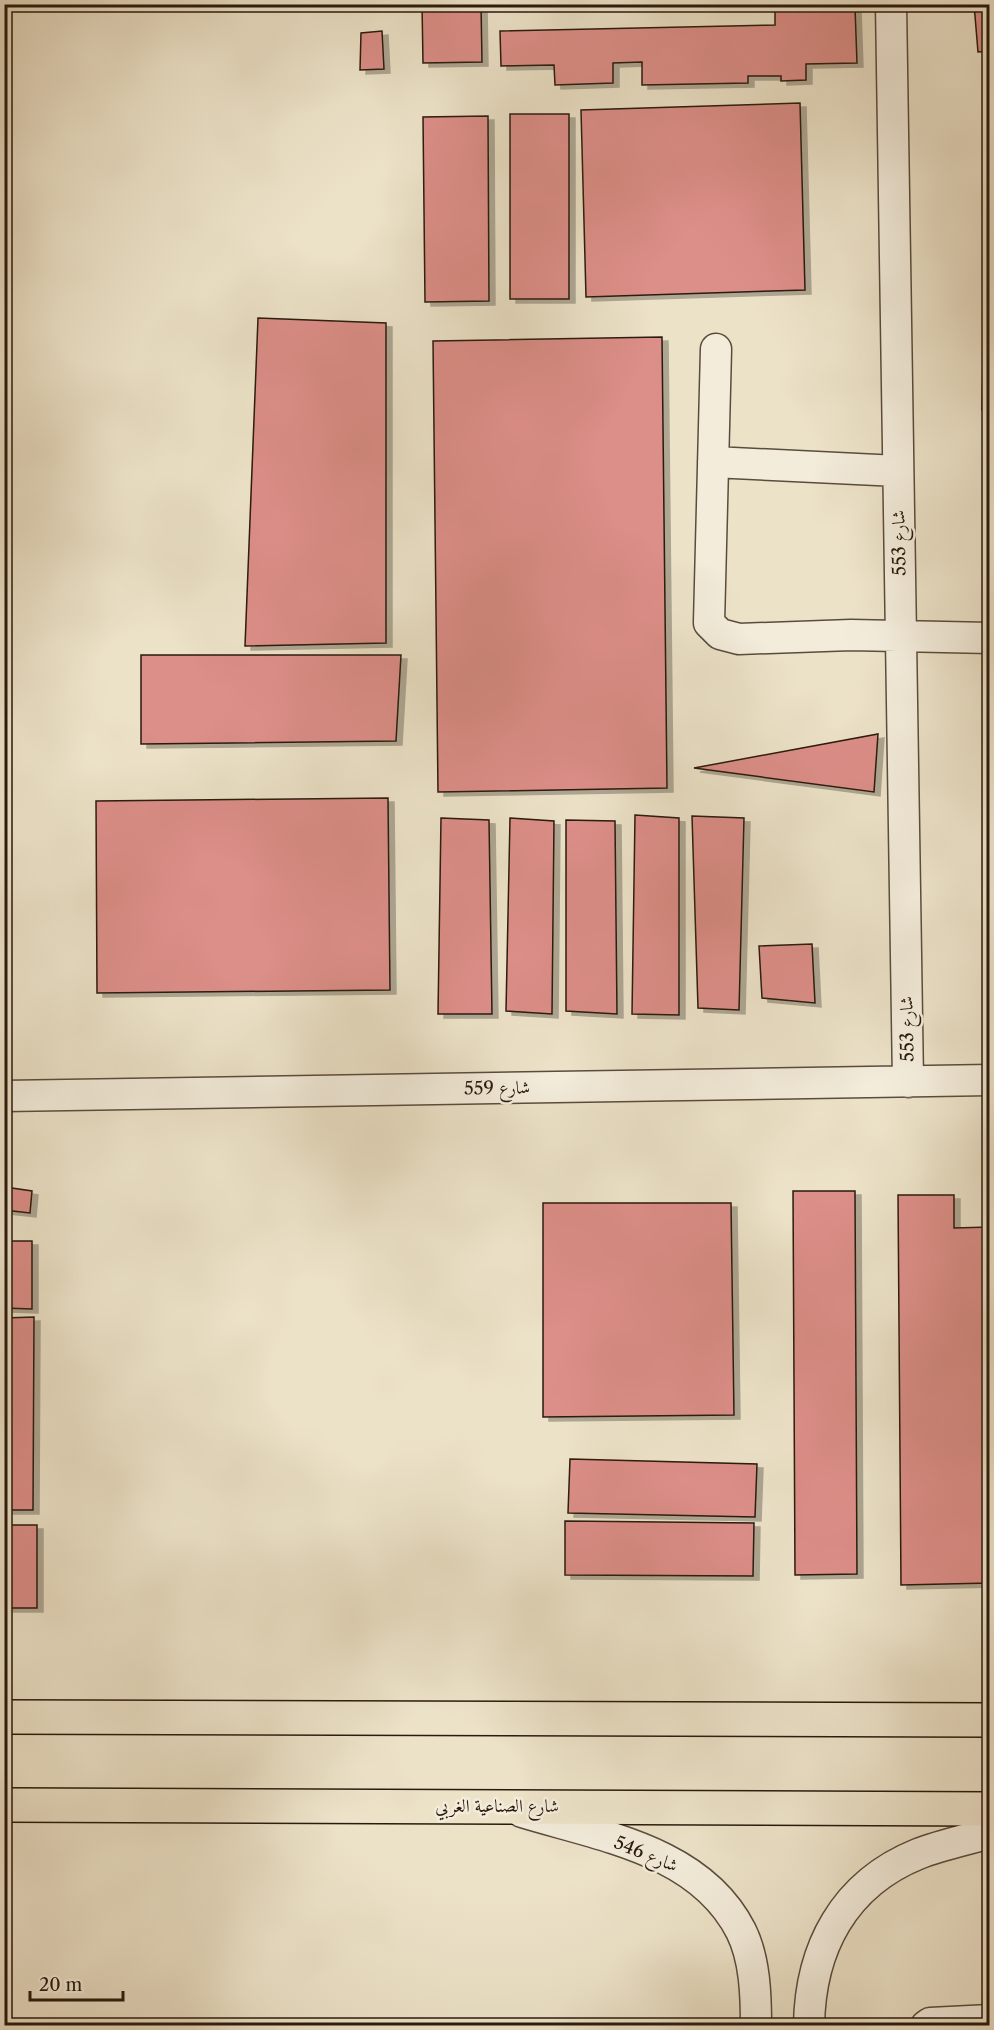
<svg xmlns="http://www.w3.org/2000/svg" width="994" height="2030" viewBox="0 0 994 2030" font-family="'Libre Caslon Text',Amiri,serif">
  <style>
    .building { fill: #dc8e88; stroke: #291a0d; stroke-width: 1.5; filter: url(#shadow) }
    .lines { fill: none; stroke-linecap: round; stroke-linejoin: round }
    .minor-casing { stroke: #5a4c3c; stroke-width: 33 }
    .major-casing { stroke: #291a0d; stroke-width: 36 }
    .minor { stroke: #f3ecdb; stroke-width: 30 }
    .major { stroke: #ece2c8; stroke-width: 33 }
    .labels { text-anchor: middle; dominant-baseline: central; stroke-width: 5; stroke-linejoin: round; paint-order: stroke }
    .street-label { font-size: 18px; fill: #291a0d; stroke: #f3ecdb }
  </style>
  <defs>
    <filter id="shadow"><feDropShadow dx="6" dy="4" stdDeviation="0" flood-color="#0004"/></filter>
  </defs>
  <rect width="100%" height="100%" fill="#ece2c8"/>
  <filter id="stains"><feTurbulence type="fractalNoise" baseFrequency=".00333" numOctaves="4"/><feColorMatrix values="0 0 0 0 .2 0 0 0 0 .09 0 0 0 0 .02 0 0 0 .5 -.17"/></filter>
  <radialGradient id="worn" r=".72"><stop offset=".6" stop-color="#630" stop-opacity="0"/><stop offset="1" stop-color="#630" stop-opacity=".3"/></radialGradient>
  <path class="building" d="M422 4H481L482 62 423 63Z
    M974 4H990V51L978 52Z
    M855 7 857 63 806 64V80L781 81V76H748V83L642 85V62L613 63V83L555 85 554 65 501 66 500 31 775 25V9Z
    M382 31 384 69 360 70 361 33Z
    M800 103 805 290 586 297 581 110Z
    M510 114H569V299H510Z
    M488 116 489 301 425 302 423 117Z
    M258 318 386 323V643L245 646Z
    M662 337 667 788 438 792 433 341Z
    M983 358 990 359V409L982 410Z
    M141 655H401L396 741 141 744Z
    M878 734 874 792 694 768Z
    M388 798 390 990 97 993 96 801Z
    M635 815 679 818V1015L632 1014Z
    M692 816 744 818 739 1010 698 1008Z
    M441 818 489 820 492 1014H438Z
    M510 818 554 821 552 1014 506 1011Z
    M566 820 615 821 617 1014 566 1011Z
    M812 944 815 1003 762 998 759 946Z
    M5 1187 32 1191 30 1213 4 1210Z
    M793 1191H855L857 1574 795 1575Z
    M898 1195H954V1228L990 1227V1583L901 1585Z
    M543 1203H731L734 1415 543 1417Z
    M4 1241H32V1309L4 1308Z
    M34 1317 33 1510H4V1318Z
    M570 1459 757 1464 755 1517 568 1513Z
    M565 1521 754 1523 753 1576 565 1575Z
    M4 1525H37V1608H4Z"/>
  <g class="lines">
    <defs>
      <path id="minor" d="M891 4 908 1082
        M716 349 709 623 720 634 739 639 851 635 990 638
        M713 462 898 471
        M4 1096 990 1080
        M522 1812C600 1836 700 1850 741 1931 755 1959 756 1995 756 2026
        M809 2026C810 1948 844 1884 918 1854 941 1845 966 1840 990 1833
        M926 2026 930 2023 990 2020"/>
      <path id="major" d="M4 1717 990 1720
        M4 1805 990 1809"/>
    </defs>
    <use href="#minor" class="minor-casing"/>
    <use href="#major" class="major-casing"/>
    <use href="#minor" class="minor"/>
    <use href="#major" class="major"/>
  </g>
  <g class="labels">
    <g class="street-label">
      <text transform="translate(899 543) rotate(-91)">شارع 553</text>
      <text transform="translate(907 1029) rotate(-91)">شارع 553</text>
      <text transform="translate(497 1088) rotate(-1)">شارع 559</text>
      <text x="497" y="1806">شارع الصناعية الغربي</text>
      <text transform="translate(646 1854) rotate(22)">شارع 546</text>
    </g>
  </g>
  <rect width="994" height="2030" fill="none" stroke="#ece2c8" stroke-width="24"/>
  <rect x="6" y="6" width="982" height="2018" fill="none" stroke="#291a0d" stroke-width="3"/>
  <rect x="12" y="12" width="970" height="2006" fill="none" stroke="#291a0d" stroke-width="1.5"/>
  <path d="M30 1991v9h93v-9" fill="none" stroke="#291a0d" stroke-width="3"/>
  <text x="39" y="1991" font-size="18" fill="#291a0d" stroke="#f3ecdb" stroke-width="4.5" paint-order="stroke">20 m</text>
  <rect width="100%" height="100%" filter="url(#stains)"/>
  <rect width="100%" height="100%" fill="url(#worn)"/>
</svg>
